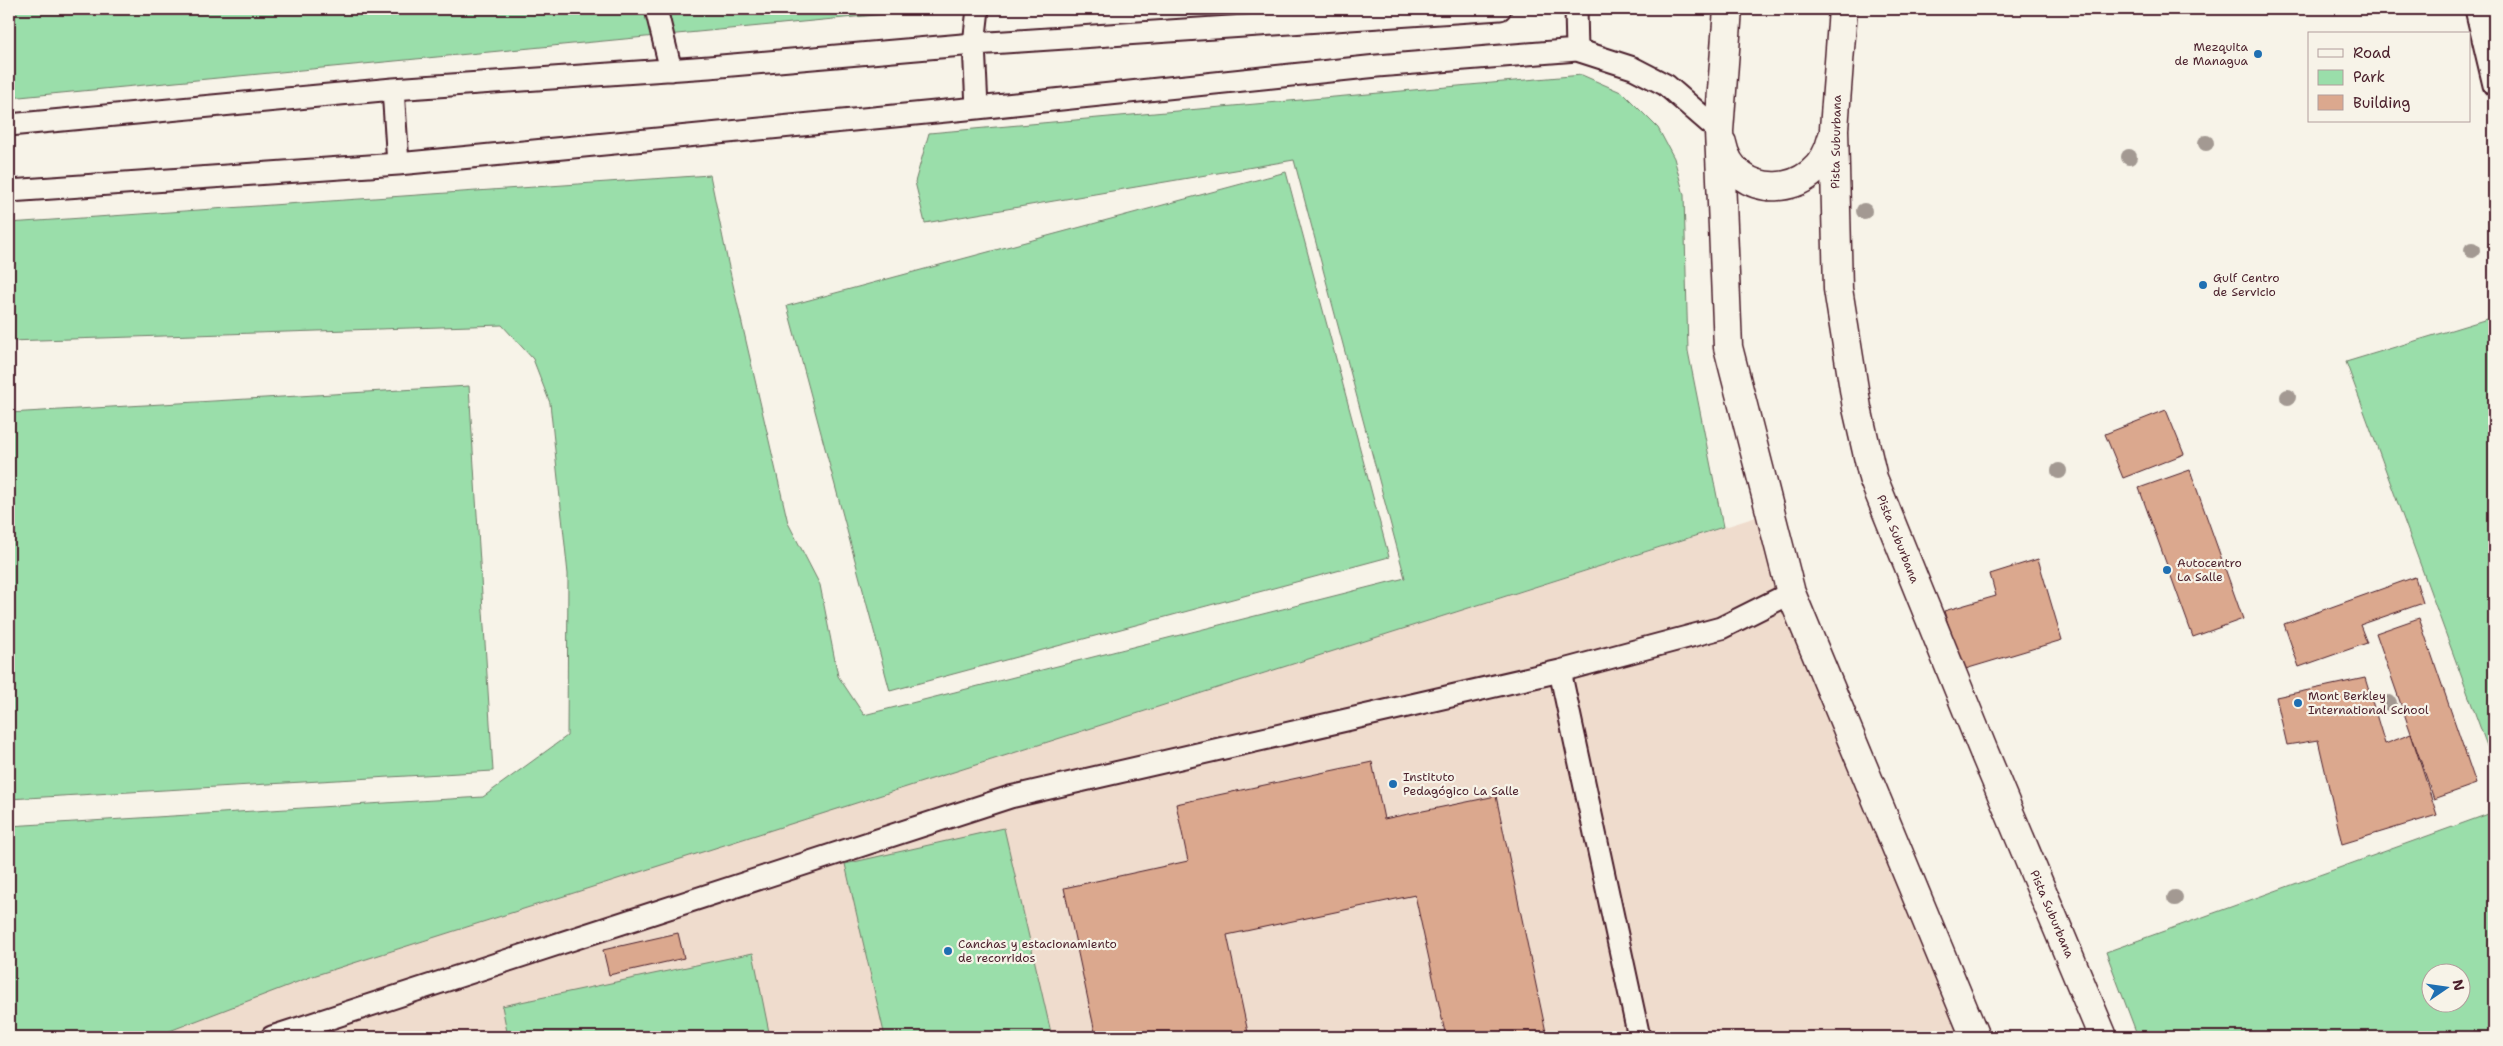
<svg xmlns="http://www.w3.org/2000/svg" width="2503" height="1046" viewBox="0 0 2503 1046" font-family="'Shantell Sans',sans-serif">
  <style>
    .built { fill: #efdccd }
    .green { fill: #9adeaa; stroke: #727e6a; fill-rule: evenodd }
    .building { fill: #dba88e; stroke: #4a1f2b }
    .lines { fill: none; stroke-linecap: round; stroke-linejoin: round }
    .service-casing { stroke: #4a1f2b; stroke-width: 25 }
    .primary-casing { stroke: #4a1f2b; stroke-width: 31 }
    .service { stroke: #f7f3e8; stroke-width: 21 }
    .primary { stroke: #f7f3e8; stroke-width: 28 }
    .tree { fill: #a39992 }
    .poi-dot { fill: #1f6fb2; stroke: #f7f3e8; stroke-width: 2 }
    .labels { text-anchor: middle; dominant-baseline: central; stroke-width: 4.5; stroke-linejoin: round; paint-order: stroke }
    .poi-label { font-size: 12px; fill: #4a1f2b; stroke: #f7f3e8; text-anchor: start }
    .street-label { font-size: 12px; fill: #4a1f2b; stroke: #f7f3e8 }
  </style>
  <rect width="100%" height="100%" fill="#f7f3e8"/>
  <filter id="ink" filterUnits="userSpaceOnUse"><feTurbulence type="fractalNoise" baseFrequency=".02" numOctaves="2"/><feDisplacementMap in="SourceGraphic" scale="10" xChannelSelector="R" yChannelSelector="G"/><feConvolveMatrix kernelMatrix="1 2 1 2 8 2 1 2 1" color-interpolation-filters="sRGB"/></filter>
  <g filter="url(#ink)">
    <path class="built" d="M1772 512 1975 1037H157L286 984Z"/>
    <path class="green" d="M9 9H938L9 98Z
      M1582 75 1623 93 1658 128 1674 158 1684 195 1688 351 1723 527 313 976 154 1037H9V826L483 797 567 736 568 574 550 403 533 359 502 325 9 341V223L710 175 728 263 788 523 820 585 838 676 864 715 1405 578 1294 160 925 223 915 182 929 133Z
      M1286 172 1389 557 890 691 787 306Z
      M2494 317V765L2346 362Z
      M469 386 493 771 9 799V413Z
      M2494 812V1037H2138L2106 952ZM2430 974H2460V1004H2430Z
      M1004 828 1052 1037H885L845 864Z
      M753 953 770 1037H508L502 1006Z"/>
    <path class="building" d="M2166 410 2184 454 2123 478 2105 434Z
      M2190 470 2243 619 2193 637 2139 488Z
      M2038 559 2062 640 1962 670 1944 611 1996 596 1990 574Z
      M2415 577 2423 603 2360 625 2367 643 2299 667 2284 624Z
      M2419 618 2476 784 2434 799 2376 633Z
      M2365 678 2385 744 2411 734 2437 815 2342 844 2318 740 2287 745 2276 697Z
      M1372 762 1384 819 1496 796 1547 1037H1446L1415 895 1227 935 1249 1037H1096L1064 888 1188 861 1176 804Z
      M678 933 684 958 609 975 603 950Z"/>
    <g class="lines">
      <defs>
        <path id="service" d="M656 9 671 70
          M1576 9 1577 50
          M2476 9 2494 85
          M393 89 398 164
          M977 108 974 44 978 9
          M9 125 393 89 709 67 974 44 1500 9
          M9 191 398 164 977 108 1377 66 1577 50 1633 68 1666 85 1719 131
          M272 1037 1010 797 1560 671
          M1639 1037 1560 671 1721 628 1791 593"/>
        <path id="primary" d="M1728 9 1719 131 1728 347 1791 593 1975 1037
          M1843 9 1834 129 1838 289 1857 408 1873 478 1984 752 2103 1037
          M1722 143C1733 202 1818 201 1832 138"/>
      </defs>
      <use href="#service" class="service-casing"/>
      <use href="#primary" class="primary-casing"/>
      <use href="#service" class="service"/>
      <use href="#primary" class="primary"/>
    </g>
    <g class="tree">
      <circle cx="2206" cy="143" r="8"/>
      <circle cx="2129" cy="157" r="8"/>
      <circle cx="1864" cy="211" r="8"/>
      <circle cx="2472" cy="250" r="8"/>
      <circle cx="2288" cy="397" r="8"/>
      <circle cx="2059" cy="471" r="8"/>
      <circle cx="2389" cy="703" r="8"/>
      <circle cx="2175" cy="898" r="8"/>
    </g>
  </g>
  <g class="poi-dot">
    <circle cx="2258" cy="54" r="5"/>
    <circle cx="2203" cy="285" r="5"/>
    <circle cx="2167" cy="570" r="5"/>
    <circle cx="2298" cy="703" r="5"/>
    <circle cx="1393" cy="784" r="5"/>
    <circle cx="948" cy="951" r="5"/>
  </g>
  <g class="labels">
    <g class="poi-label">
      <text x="2248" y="47" text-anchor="end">Mezquita<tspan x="2248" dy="14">de Managua</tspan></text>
      <text x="2213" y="278">Gulf Centro<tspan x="2213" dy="14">de Servicio</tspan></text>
      <text x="2177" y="563">Autocentro<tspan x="2177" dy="14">La Salle</tspan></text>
      <text x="2308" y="696">Mont Berkley<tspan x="2308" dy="14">International School</tspan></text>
      <text x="1403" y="777">Instituto<tspan x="1403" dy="14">Pedagógico La Salle</tspan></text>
      <text x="958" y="944">Canchas y estacionamiento<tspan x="958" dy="14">de recorridos</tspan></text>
    </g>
    <g class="street-label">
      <text transform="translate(1836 142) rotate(-89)">Pista Suburbana</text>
      <text transform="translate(1898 539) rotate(68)">Pista Suburbana</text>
      <text transform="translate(2052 914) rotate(67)">Pista Suburbana</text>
    </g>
  </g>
  <rect width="2503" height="1046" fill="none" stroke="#f7f3e8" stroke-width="30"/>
  <rect x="15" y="15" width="2473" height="1016" fill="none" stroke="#4a1f2b" stroke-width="2" filter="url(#ink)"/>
  <rect x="2308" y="32" width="162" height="90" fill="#f7f3e8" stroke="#b29e9c"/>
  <rect x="2318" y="49" width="25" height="8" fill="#f7f3e8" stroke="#b29e9c"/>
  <text x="2353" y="58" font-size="15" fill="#4a1f2b">Road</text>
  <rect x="2318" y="70" width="25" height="15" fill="#9adeaa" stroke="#b29e9c"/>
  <text x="2353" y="82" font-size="15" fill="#4a1f2b">Park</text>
  <rect x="2318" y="95" width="25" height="15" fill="#dba88e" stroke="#b29e9c"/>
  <text x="2353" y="108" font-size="15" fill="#4a1f2b">Building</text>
  <g transform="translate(2446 988) rotate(77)"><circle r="24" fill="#f7f3e8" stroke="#b29e9c"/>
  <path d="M0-4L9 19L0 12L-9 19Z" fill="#1f6fb2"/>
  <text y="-8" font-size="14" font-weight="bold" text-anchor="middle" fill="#4a1f2b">N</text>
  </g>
</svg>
